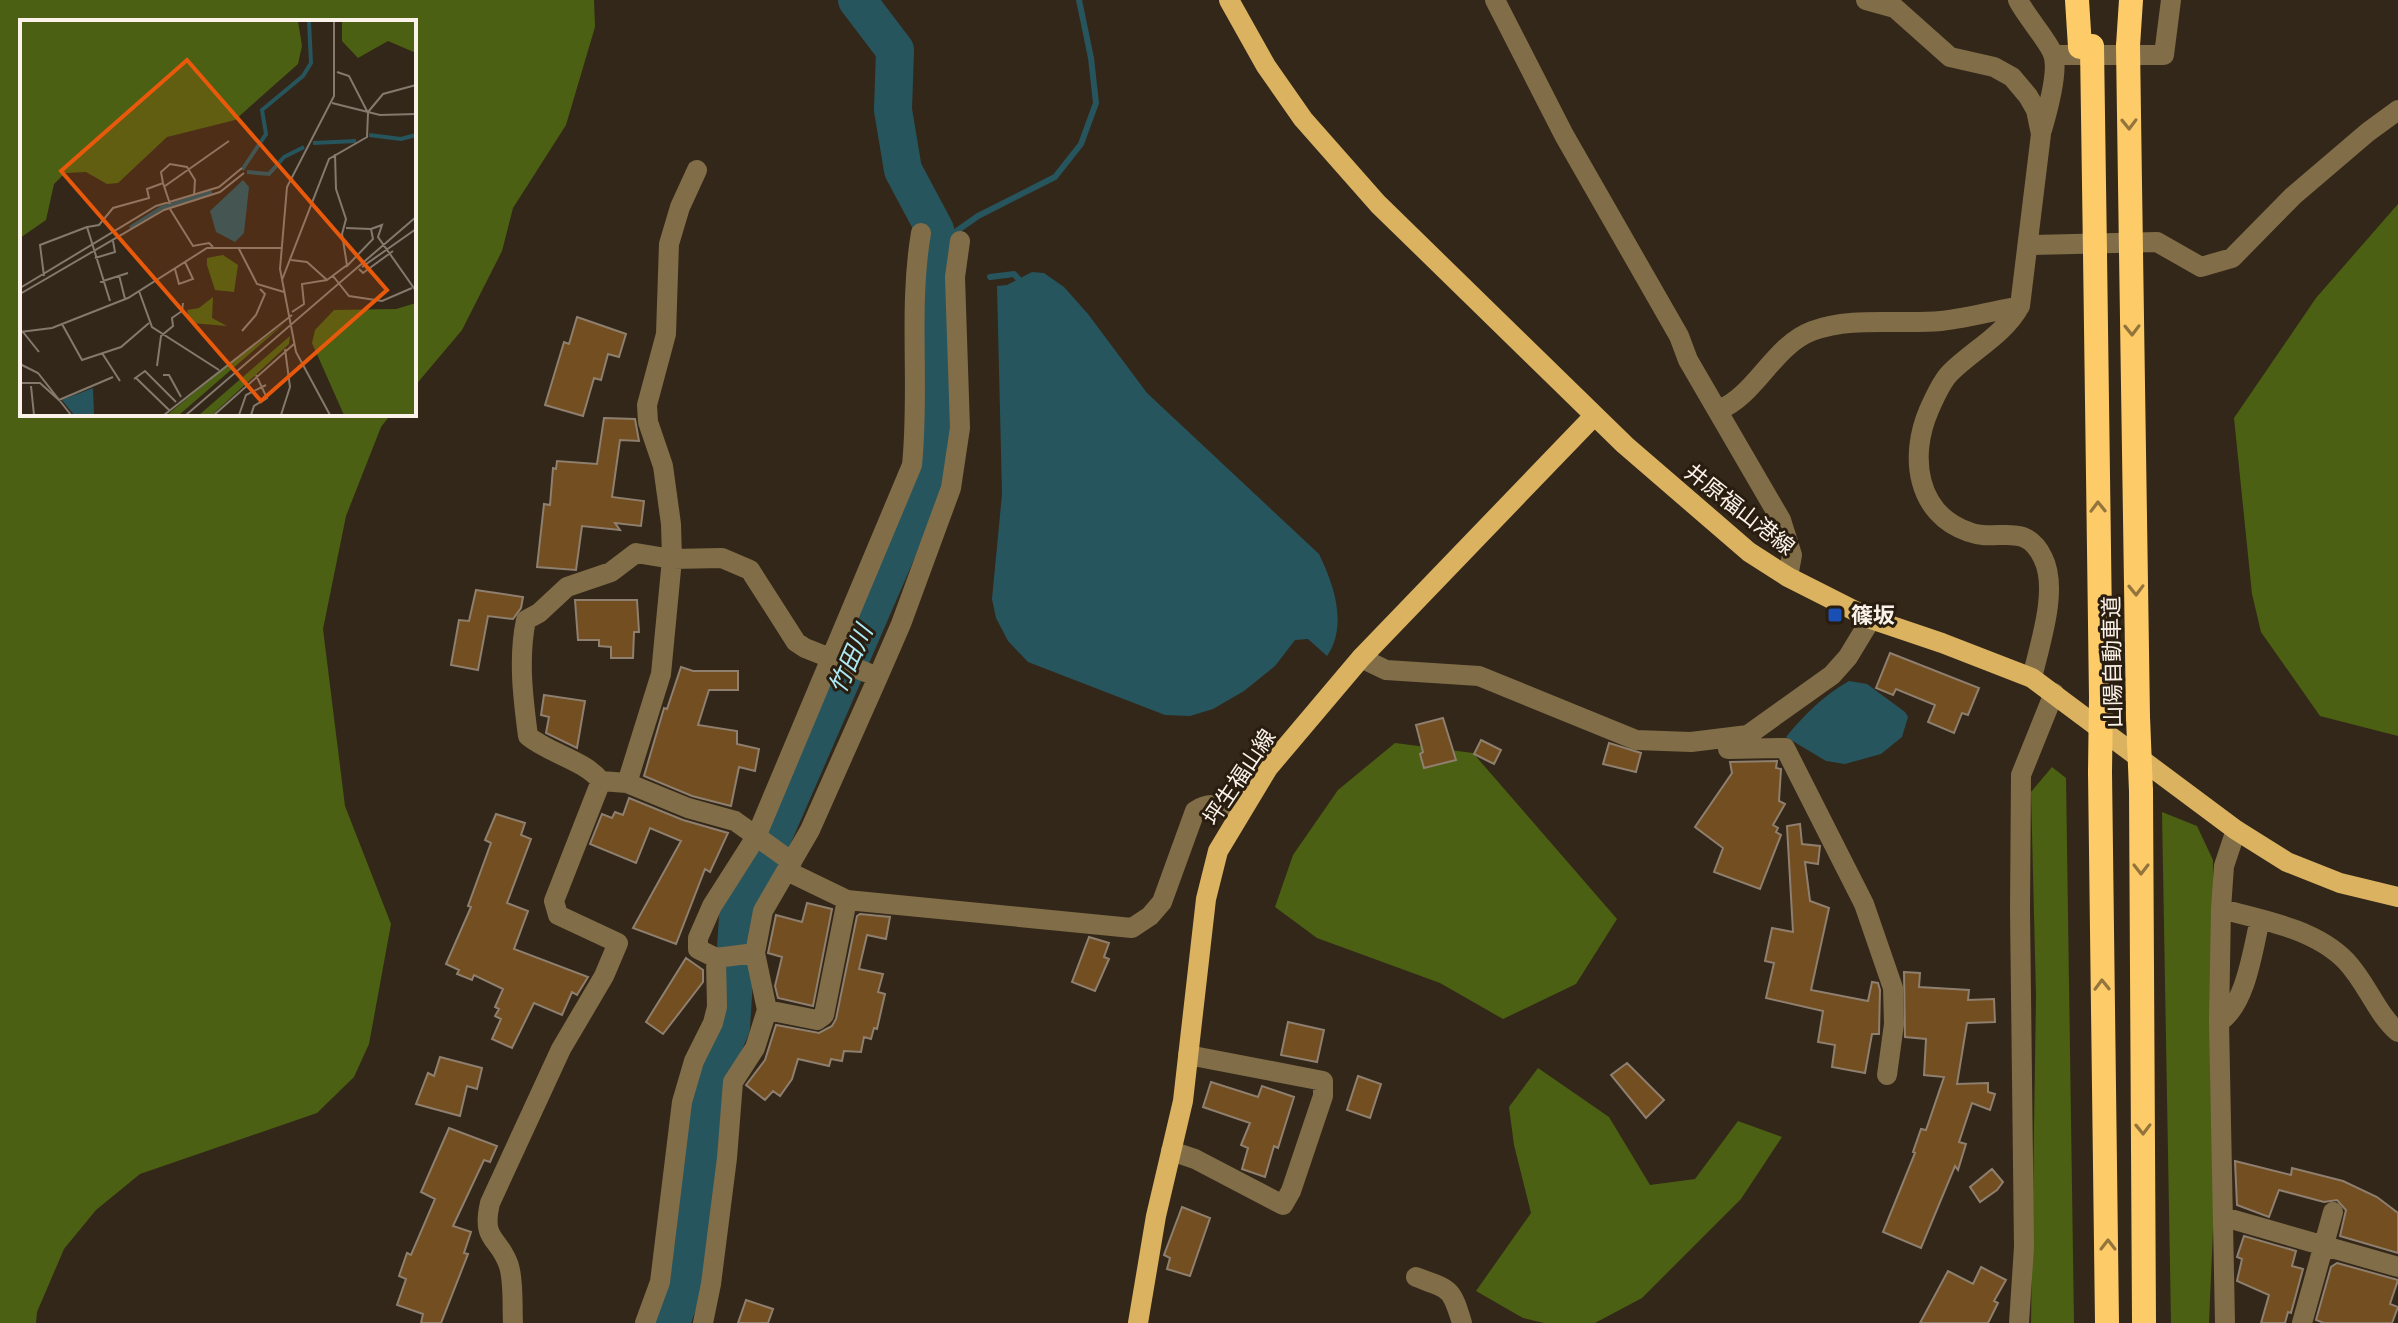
<svg xmlns="http://www.w3.org/2000/svg" width="2398" height="1323" viewBox="0 0 2398 1323" font-family="'Titillium Web','Noto Sans JP',sans-serif">
  <style>
    .forest { fill: #4b6012 }
    .water { fill: #27555e }
    .lines { fill: none; stroke-linecap: round; stroke-linejoin: round }
    .stream { stroke: #27555e; stroke-width: 6 }
    .river { stroke: #27555e; stroke-width: 38 }
    .building { fill: #734e21; stroke: #8e7f6e; stroke-width: 2 }
    .minor { stroke: #816e48; stroke-width: 20 }
    .major { stroke: #dab260; stroke-width: 20 }
    .highway { stroke: #fdcc69; stroke-width: 24 }
    .highway-bridge { stroke: #fdcc69; stroke-width: 24 }
    .oneway { stroke: #93743c }
    .transit-dot { fill: #1a4fb4; stroke: #291d0f; stroke-width: 3 }
    .labels { text-anchor: middle; dominant-baseline: central; stroke-width: 6; stroke-linejoin: round; paint-order: stroke }
    .street-label { font-size: 22px; fill: #fbf3ea; stroke: #291d0f }
    .poi-label { font-size: 22px; font-weight: bold; fill: #fbf3ea; stroke: #291d0f; text-anchor: start }
    .water-label { font-size: 24px; font-style: italic; fill: #adeaf6; stroke: #291d0f }
    .inset-river { fill: none; stroke: #27555e; stroke-width: 4 }
    .inset-road { fill: none; stroke: #83796d; stroke-width: 2 }
    .view { fill: #e8590c; fill-opacity: 0.15; stroke: #e8590c; stroke-width: 4 }
    .inset-edge { fill: none; stroke: #fbf3ea; stroke-width: 4 }
  </style>
  <rect width="100%" height="100%" fill="#332719"/>
  <path class="forest" d="M0 0H594L595 27 566 125 513 208 502 251 462 330 414 387V22H22V414H391L381 427 346 516 323 629 345 806 391 924 369 1044 354 1077 317 1113 140 1174 96 1210 64 1249 37 1312 36 1323H0Z
    M2398 204V736L2320 716 2261 632 2252 594 2234 418 2316 298Z
    M1395 743 1473 753 1617 919 1576 984 1503 1019 1440 983 1317 938 1275 907 1293 855 1338 790Z
    M2052 767 2066 778 2074 1323H2031L2036 996 2031 792Z
    M2162 812 2197 826 2213 860 2216 1161 2209 1323H2171Z
    M1538 1068 1609 1117 1650 1185 1695 1179 1738 1121 1782 1137 1741 1199 1642 1298 1595 1323H1544L1523 1318 1476 1291 1531 1213 1514 1145 1509 1107Z"/>
  <path class="water" d="M1032 272 1044 273 1064 287 1088 314 1147 393 1319 554C1334 585 1348 625 1327 656L1308 639 1295 640 1275 666 1244 691 1213 709 1190 716 1165 715 1028 662 1008 641 996 618 992 599 1002 494 997 286 1007 285Z
    M1849 681 1867 684 1905 712 1908 717 1902 737 1881 754 1845 764 1826 761 1786 737C1805 714 1823 696 1849 681Z"/>
  <g class="lines">
    <path class="stream" d="M939 248 951 235 978 216 1055 177 1081 144 1096 103 1091 58 1079 0
      M990 277 1014 274 1023 284
      M938 285 948 284"/>
    <path class="river" d="M671 1323 688 1275 708 1084 731 1027 738 917 927 482 936 444 939 248 935 230 903 170 893 110 895 50 857 0"/>
  </g>
  <path class="building" d="M577 317 626 334 619 357 608 354 601 380 594 378 583 416 545 405 564 342 569 344Z
    M604 418 635 419 639 441 620 440 612 497 644 501 641 526 615 523 620 530 582 526 576 570 537 567 544 504 550 505 553 468 556 469 557 461 597 464Z
    M476 590 523 597 521 608 513 619 488 616 478 670 451 665 459 620 469 621Z
    M575 600H637L639 632H634L633 658H611V647L599 646V640H578Z
    M1890 653 1979 688 1968 715 1962 713 1954 733 1928 722 1935 705 1896 689 1893 695 1876 688Z
    M681 667 693 671H738V690H709L698 725 737 731V744L759 749 755 771 739 767 731 806 692 796 644 776 664 708 667 709Z
    M544 695 585 701 577 748 546 733 549 717 541 715Z
    M1443 718 1456 760 1424 768 1420 754 1423 752 1416 725Z
    M1481 740 1501 750 1494 764 1474 754Z
    M1609 743 1641 753 1636 772 1603 764Z
    M1777 761 1776 768 1781 769 1779 801 1785 804 1773 825 1778 828 1776 832 1781 835 1760 889 1714 872 1723 848 1695 827 1732 773 1730 762Z
    M629 798 683 820 728 833 710 872 705 869 676 944 633 928 681 841 650 828 636 863 590 844 602 814 612 818 615 812 623 815Z
    M496 814 525 823 521 835 531 839 507 903 528 911 514 949 588 977 577 995 572 992 562 1015 534 1003 512 1048 492 1039 501 1019 495 1016 499 1009 495 1007 503 989 474 975 472 980 457 974 459 970 446 964 471 907 468 906 491 843 485 840Z
    M1800 824 1802 844 1820 846 1818 864 1805 862 1810 901 1829 908 1811 990 1868 1001 1872 982 1878 983 1880 990 1879 1034H1872L1865 1073 1832 1067 1835 1045 1818 1042 1823 1011 1766 998 1774 963 1765 961 1772 928 1793 932 1787 826Z
    M807 903 832 909 813 1006 778 998 775 986 782 957 768 953 776 915 802 922Z
    M860 914 890 917 886 939 867 935 859 969 883 974 878 992 885 994 877 1029 874 1028 871 1039 864 1037 861 1052 844 1051 842 1061 831 1059 829 1066 798 1059 792 1079 780 1096 773 1091 765 1100 746 1085 765 1060 776 1025 819 1033 832 1026 836 1019 857 916Z
    M1089 937 1109 943 1104 957 1109 959 1095 991 1072 982Z
    M686 958 703 970V982L663 1034 646 1022Z
    M1904 972 1920 973 1919 987 1969 990 1968 1000 1994 999 1995 1022 1967 1023 1957 1084 1988 1083V1092L1995 1094 1990 1110 1972 1103 1959 1142 1966 1144 1958 1170 1955 1166 1921 1248 1883 1232 1915 1153 1913 1152 1921 1129 1926 1130 1944 1077 1924 1075 1926 1039 1905 1037Z
    M1288 1022 1324 1030 1317 1062 1281 1055Z
    M440 1057 482 1068 477 1089 467 1086 460 1116 416 1104 428 1073 434 1076Z
    M1627 1063 1664 1100 1646 1118 1611 1075Z
    M1358 1076 1381 1084 1370 1118 1347 1110Z
    M1211 1082 1258 1097 1262 1086 1294 1097 1278 1148 1274 1146 1265 1177 1242 1169 1248 1148 1241 1145 1250 1123 1203 1107Z
    M449 1128 497 1146 490 1162 484 1160 453 1226 471 1232 464 1253 468 1254 441 1323H421L423 1314 397 1305 406 1279 399 1276 407 1253 411 1255 435 1199 421 1192Z
    M2235 1161 2291 1175 2292 1168 2343 1181 2377 1197 2398 1213V1253L2340 1236 2346 1210 2337 1200 2324 1202 2279 1190 2269 1217 2237 1205Z
    M1992 1169 2003 1182 1997 1190 1980 1202 1970 1187Z
    M1182 1207 1210 1218 1190 1276 1167 1269 1170 1258 1164 1255Z
    M2244 1236 2296 1251 2292 1266 2303 1269 2291 1313 2288 1312 2285 1323H2261L2269 1295 2237 1281 2242 1259 2237 1257Z
    M2337 1263 2398 1280 2390 1304 2398 1307 2392 1323H2324L2316 1320 2331 1267Z
    M1981 1267 2006 1280 1994 1301 1998 1303 1988 1323H1920L1948 1271 1973 1284Z
    M746 1300 773 1309 768 1323H738Z"/>
  <g class="lines">
    <path class="minor" d="M1495 0 1564 135 1679 336 1688 360 1781 520 1792 555 1788 577
      M2018 0C2026 16 2049 42 2053 54 2059 70 2047 113 2042 130
      M2054 55H2164L2171 0
      M2029 245 2157 242 2201 267 2232 258 2293 196 2368 132 2398 110
      M2020 306C2004 335 1973 350 1950 373 1941 382 1934 399 1929 410 1909 456 1916 514 1969 532 1998 543 2025 520 2043 558 2059 590 2039 646 2032 678
      M1719 410C1757 394 1773 346 1812 331 1852 316 1899 325 1941 321 1967 318 1994 311 2020 306L2041 134 2036 110 2028 96 2012 77 1994 67 1950 57 1895 8 1866 0
      M1361 658 1386 670 1479 676 1636 740 1691 742 1748 735 1832 675 1848 657 1871 619
      M1728 749 1785 748 1864 904 1893 988 1894 1024 1887 1075
      M601 781C584 760 550 754 528 736 523 698 518 658 526 620L539 613 567 587 611 572 636 553 672 559 722 558 750 570 796 642 805 648 878 677
      M627 783 661 674 672 559 671 524 663 466 648 422 647 405 666 334 669 244 680 207 697 170
      M787 871 847 900 1132 928 1150 916 1162 902 1195 811C1211 800 1223 806 1238 815
      M2221 909C2263 920 2315 929 2346 961 2367 983 2376 1013 2398 1032
      M716 958 755 953
      M767 1010 817 1020 824 1015 847 900
      M2219 1022C2246 1005 2253 949 2260 919
      M1171 1151 1195 1159 1283 1205 1291 1191 1323 1096V1081L1188 1055
      M2224 1217 2398 1267
      M1416 1277C1451 1290 1451 1287 1462 1323
      M513 1323C512 1306 514 1283 509 1266 499 1236 481 1242 490 1203L561 1049 604 976 618 943 558 915 554 901 601 781 627 783 688 808 735 821 792 862
      M645 1323 660 1282 682 1102 694 1061 713 1023 717 1007 716 958 698 949V938L712 906 756 837 912 465C920 387 908 309 921 233
      M703 1323 711 1284 727 1158 733 1082 755 1048 767 1010 755 953 763 911 810 830 878 677 901 624 951 488 960 428 955 277 960 241
      M2019 1323 2024 1247 2020 910 2021 775 2054 693
      M2225 1323 2219 1022 2221 909 2224 866 2236 830
      M2302 1323 2333 1212"/>
    <path class="major" d="M1229 0 1266 66 1303 119 1378 204 1625 445 1749 552 1788 577 1871 619 1942 643 2032 678 2236 830 2287 862 2340 883 2398 897
      M1138 1323 1156 1216 1183 1101 1206 899 1218 851 1268 768 1361 658 1594 416"/>
    <path class="highway" d="M2077 0 2080 47
      M2128 46 2131 0
      M2131 252 2138 717
      M2095 253 2101 697
      M2100 772 2107 1323
      M2141 791 2144 1323"/>
    <path class="highway-bridge" d="M2092 46 2095 253
      M2128 46 2131 252
      M2138 717 2141 791
      M2100 772 2101 697"/>
  </g>
  <defs><path id="oneway-chevron" d="M-2-3.5L2.5 0L-2 3.5" fill="none" stroke-width="1.6" stroke-linecap="round" stroke-linejoin="round" transform="scale(2)"/></defs>
  <g class="oneway">
    <use href="#oneway-chevron" transform="translate(2129 124) rotate(89)"/>
    <use href="#oneway-chevron" transform="translate(2132 330) rotate(89)"/>
    <use href="#oneway-chevron" transform="translate(2098 507) rotate(-91)"/>
    <use href="#oneway-chevron" transform="translate(2136 590) rotate(89)"/>
    <use href="#oneway-chevron" transform="translate(2141 869) rotate(90)"/>
    <use href="#oneway-chevron" transform="translate(2102 985) rotate(-91)"/>
    <use href="#oneway-chevron" transform="translate(2143 1129) rotate(89)"/>
    <use href="#oneway-chevron" transform="translate(2108 1245) rotate(-90)"/>
  </g>
  <rect class="transit-dot" x="1827" y="607" width="16" height="16" rx="4"/>
  <g class="labels">
    <g class="street-label">
      <text transform="translate(1740 509) rotate(38)">井原福山港線</text>
      <text transform="translate(2112 662) rotate(-91)">山陽自動車道</text>
      <text transform="translate(1239 777) rotate(-56)">坪生福山線</text>
    </g>
    <g class="poi-label">
      <text x="1851" y="615">篠坂</text>
    </g>
    <g class="water-label">
      <text transform="translate(850 659) rotate(-66)">竹田川</text>
    </g>
  </g>
  <g transform="translate(20 20)">
    <rect width="396" height="396" fill="#332719"/>
    <path d="M0 1H278L282 26 278 44 215 100 147 117 98 163 87 164 66 152 45 153 34 164 26 200 0 218ZM322 1H396V33L368 21 338 38 322 21ZM203 235 218 245 214 272 195 270 187 245V238ZM193 277 192 298 207 306 171 303 167 290 179 288ZM396 283V395H324L292 323 295 310 314 290 376 289ZM265 303 159 395H147L202 350ZM270 316 269 324 192 395H179Z" fill="#4b6012"/>
    <path d="M223 160 229 167 224 213 215 222 196 212 190 191ZM73 368 74 395H54L42 380Z" fill="#27555e"/>
    <path class="inset-river" d="M349 115 381 119 396 115M293 123 336 121M222 150 246 114 242 90 283 56 291 43 289 1M227 152 249 154 264 137 284 127M110 208 141 188 192 172"/>
    <path class="inset-road" d="M312 83 360 95 396 94M348 92 363 74 396 65M143 163 141 152 150 144 167 147 175 160 174 176M145 166 209 121M150 189 173 226 189 223 193 227M326 208 351 209M218 227 237 264 264 272M75 238 95 232 93 221M271 240 287 242 307 260 327 245 322 214 326 199 316 169 315 134M326 247 353 219 351 209 362 205 358 217 396 271M342 247 396 209M155 249 159 264 173 259 165 242M339 249 343 253 373 231M99 255 105 279M24 256 20 225 67 207M313 256 329 276 362 281 392 268M262 260 309 139 347 117 348 93 329 56 317 52M80 262 108 253M0 268 136 186 199 167 222 148M119 271 132 307 199 350M0 274 144 190 200 172 224 153M90 281 67 207 79 205 93 188 129 178 127 169 143 163 150 184M272 292 284 284 282 264 307 260M42 304 62 340 101 327 129 303M222 311 236 295 245 274 240 269M0 312 32 308 108 278 187 228H261M3 312 19 332M82 333 100 361M0 344 18 353 51 395M137 346 141 316 153 306 152 298 162 291 163 283M143 355H149L161 377M116 358 149 390M114 359 125 351 156 382M0 363H20L39 380 93 357M11 366 14 395M144 395 272 295M166 395 396 197M194 395 274 324M219 395 226 375 246 365M231 395 234 386 247 378 236 355M261 395 270 367 265 329M310 395 276 332 260 249 267 167 314 76V1"/>
    <path class="view" d="M167 40 367 270 241 381 41 151Z"/>
    <rect width="396" height="396" class="inset-edge"/>
  </g>
</svg>
